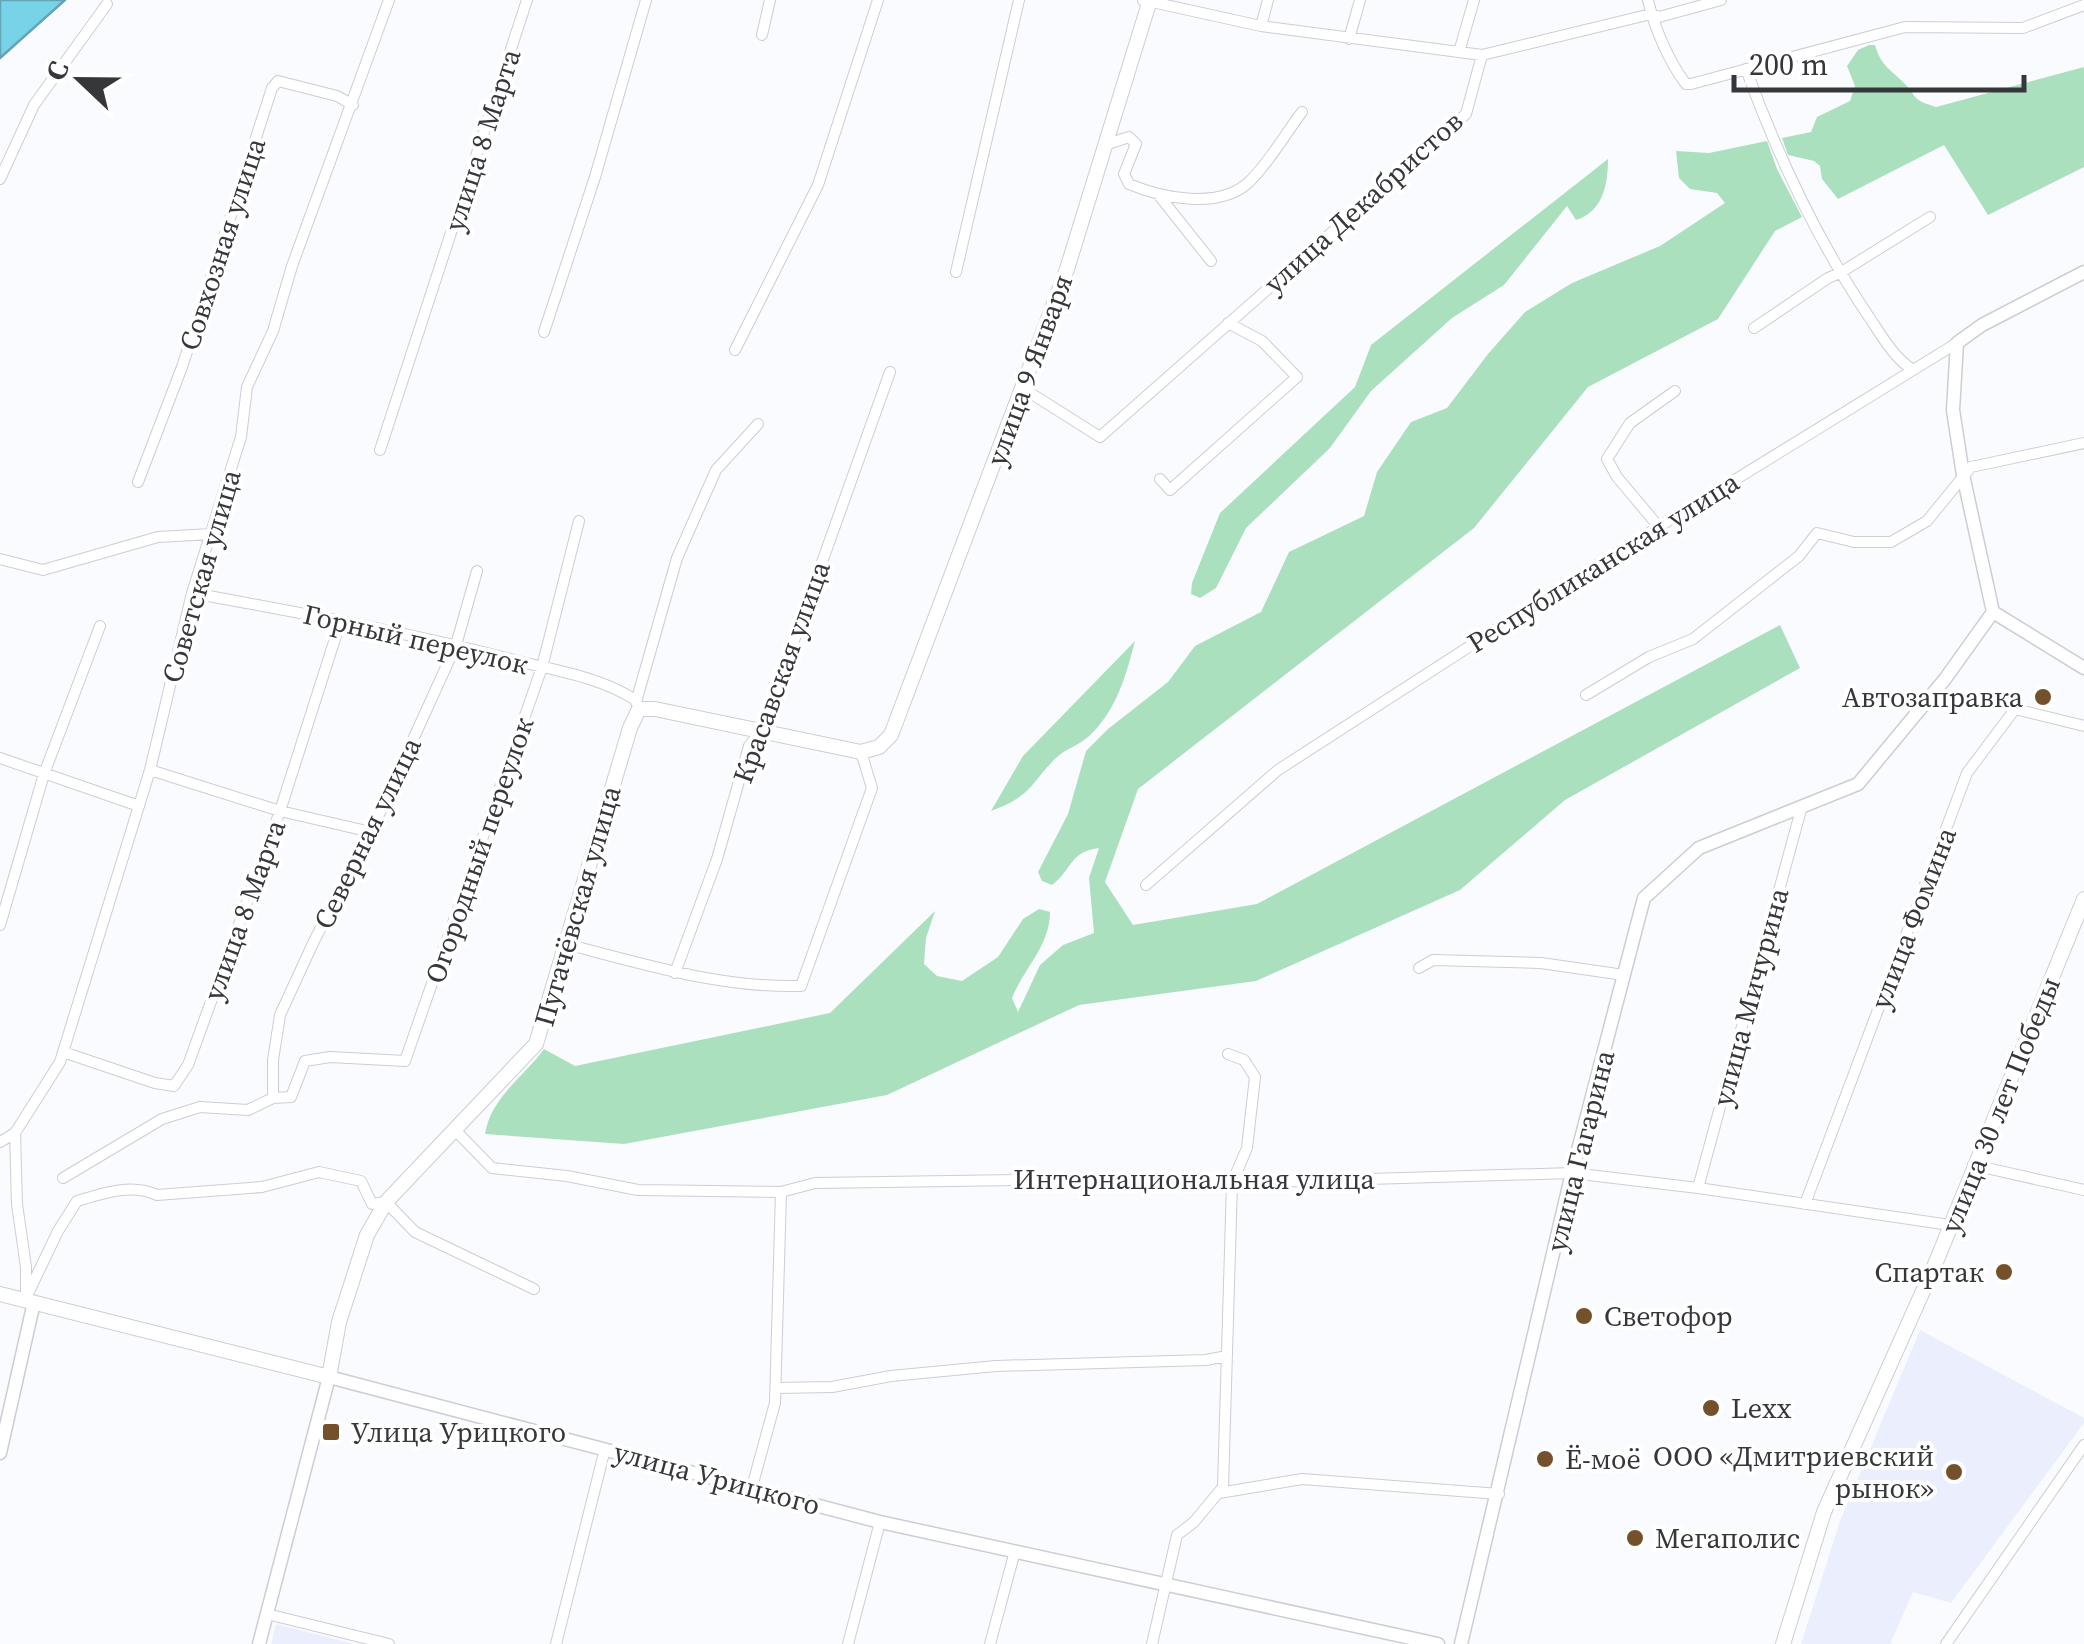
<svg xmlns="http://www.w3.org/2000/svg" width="2084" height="1644" viewBox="0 0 2084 1644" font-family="'Source Serif 4',serif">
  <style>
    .built { fill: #ebeffd }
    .green { fill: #abe0bf }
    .water { fill: #77d3e8; stroke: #64a4b4; stroke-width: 2.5 }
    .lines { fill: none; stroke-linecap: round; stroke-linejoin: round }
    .minor-casing { stroke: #ccced5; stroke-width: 12 }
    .tertiary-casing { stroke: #ccced5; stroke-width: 15 }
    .secondary-casing { stroke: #ccced5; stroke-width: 16 }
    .minor { stroke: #fff; stroke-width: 10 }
    .tertiary { stroke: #fff; stroke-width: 12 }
    .secondary { stroke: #fff; stroke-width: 14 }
    .poi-dot { fill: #75512b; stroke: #fff; stroke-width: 4 }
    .labels { text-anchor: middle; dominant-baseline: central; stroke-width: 8; stroke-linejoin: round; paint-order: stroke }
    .street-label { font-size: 28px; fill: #36373a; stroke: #fff }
    .poi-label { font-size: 28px; fill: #36373a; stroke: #fff; text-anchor: start }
  </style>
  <rect width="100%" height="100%" fill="#fafbfe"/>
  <path class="built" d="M1920 1330 2084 1418V1423L1951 1603 1913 1592 1890 1644H1801L1840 1521Z
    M276 1624 347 1642 354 1644H271Z"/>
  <path class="green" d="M1869 45H1875C1881 66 1890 69 1904 83 1919 99 1911 99 1936 107L2084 67V167L1988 215 1944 145 1838 199 1822 179 1820 166 1814 161 1788 155 1782 138 1811 132 1817 117 1850 101 1855 86 1847 66 1858 50Z
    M1767 141 1777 169 1802 217 1775 231 1718 319 1588 387 1474 528 1138 789 1105 882 1133 925 1257 904 1780 625 1800 668 1565 800 1460 890 1256 981 1079 1005 887 1095 624 1144 485 1134C491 1097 523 1078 544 1049L575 1066 830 1013 935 911 926 938 924 964 937 976 962 981 998 957 1023 919 1039 909 1050 912C1050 946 1024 968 1012 998L1018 1012 1040 965 1063 945 1094 933 1089 878 1099 848C1069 852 1073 869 1052 885L1042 881 1038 872 1068 814 1086 751 1108 729 1168 682 1195 646 1261 612 1289 552 1364 516 1377 472 1411 422 1447 408 1488 354 1525 312 1572 283 1660 246 1725 203 1717 193 1690 189 1679 178 1676 151 1709 153Z
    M1608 159C1608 184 1603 212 1576 220L1567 206 1504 285 1452 318 1371 391 1330 448 1246 528 1216 588 1200 598 1191 594 1192 583 1220 513 1355 387 1371 345Z
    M1135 641C1126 676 1116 712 1088 737 1078 746 1065 749 1056 758 1028 786 1033 795 991 811L1023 756Z"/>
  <path class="water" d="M0 0H65L0 58Z"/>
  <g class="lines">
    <defs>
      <path id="minor" d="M1143 0 1261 26 1482 55 1651 14 1659 17 1721 0
        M1648 0C1654 27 1669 62 1686 84H1691L1905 27 2023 28 2084 5
        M1261 26 1268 0
        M762 35 770 0
        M1349 39 1360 0
        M1459 52 1474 0
        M1746 69C1778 157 1817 240 1869 317 1882 336 1893 357 1913 370
        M1105 145 1129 137 1136 144 1124 174 1129 184C1162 198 1219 210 1249 182 1269 163 1285 134 1302 112
        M0 179 34 105 107 4
        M1161 198 1211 261
        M956 272 1019 0
        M1754 328 1828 278 1840 273 1930 217
        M544 332 595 177 646 0
        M735 350 818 185 878 0
        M1024 389 1100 437 1466 114 1482 55
        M380 450 527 0
        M1160 479 1170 490 1297 377 1262 341 1228 323
        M138 482 182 367 272 88 278 81 337 96 353 105
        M1659 527 1617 477 1607 459 1630 423 1675 391
        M0 559 43 570 158 537 211 534
        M192 593C302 613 410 633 518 661 558 671 599 677 634 699
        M1586 695 1649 657 1693 639 1799 556 1817 533 1854 542H1891L1927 521 1971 467 2084 443
        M636 702 677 558 716 470 758 424
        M0 758 139 806
        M150 770 280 811 371 832
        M1146 885 1278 770 1574 579 1957 343
        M0 925 44 774 100 626
        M566 944C643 964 720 988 801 986L872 788 861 752
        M1419 968 1433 960 1541 963 1624 975
        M675 973 717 859 749 746 762 730 890 372
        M63 1052 155 1083 174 1086 188 1065 280 811 341 620
        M273 1098V1060L280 1015 314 941 371 832 456 645 477 571
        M454 1129 492 1168 567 1176 638 1190 781 1192 815 1183 1162 1178 1232 1183 1572 1173 1698 1188 1950 1225
        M15 1133 17 1204 26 1267V1294
        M0 1142 15 1133 60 1062 150 770 192 593 241 437 247 387 273 331 292 266 389 0
        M1973 1165 2084 1190
        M63 1178 162 1119 200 1107 248 1110 273 1098 291 1097 305 1061 330 1057 405 1061 542 667 579 521
        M1698 1188 1802 806
        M1805 1204 1967 773 2015 709 2084 726
        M25 1300 58 1231 77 1201C104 1193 132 1183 157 1195L262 1187 319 1172 361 1181 372 1204 386 1202 415 1232 534 1289
        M776 1388 832 1387 891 1376 996 1366 1206 1360 1227 1356
        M752 1487 775 1403 781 1192
        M1219 1493 1302 1479 1499 1494
        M267 1614 389 1644
        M556 1644 605 1449
        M848 1644 880 1522
        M990 1644 1015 1551
        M1152 1644 1177 1535 1194 1522 1223 1487 1232 1183 1247 1148 1255 1077 1244 1060 1228 1054
        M1946 1644 2084 1445"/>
      <path id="tertiary" d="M1993 612 2084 668
        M0 1453 34 1302
        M259 1644 329 1377 880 1522 1438 1644
        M1461 1644 1572 1173 1644 898 1699 848 1858 784 1945 679 1993 612 1963 475 1953 410 1957 343 1982 325 2084 272"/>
      <path id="secondary" d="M0 1294 329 1377 339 1322 367 1235 386 1202 536 1044 630 728 639 709H655L861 752 879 747 891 735 1067 269 1150 0
        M1783 1644 1824 1512 1936 1262 2084 899"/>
    </defs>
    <use href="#minor" class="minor-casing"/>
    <use href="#tertiary" class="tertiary-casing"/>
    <use href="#secondary" class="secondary-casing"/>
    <use href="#minor" class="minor"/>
    <use href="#tertiary" class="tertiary"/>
    <use href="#secondary" class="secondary"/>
  </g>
  <g class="poi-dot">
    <circle cx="2043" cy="697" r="10"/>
    <circle cx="2004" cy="1272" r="10"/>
    <circle cx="1584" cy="1316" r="10"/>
    <circle cx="1711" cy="1408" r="10"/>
    <rect x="321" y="1422" width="20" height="20" rx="5"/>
    <circle cx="1545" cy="1459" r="10"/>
    <circle cx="1954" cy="1472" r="10"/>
    <circle cx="1635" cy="1538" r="10"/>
  </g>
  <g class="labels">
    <g class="street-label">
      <text transform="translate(482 140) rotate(-72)">улица 8 Марта</text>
      <text transform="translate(1363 202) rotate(-42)">улица Декабристов</text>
      <text transform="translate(222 244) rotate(-72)">Совхозная улица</text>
      <text transform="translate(1029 370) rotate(-70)">улица 9 Января</text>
      <text transform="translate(1603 562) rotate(-32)">Республиканская улица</text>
      <text transform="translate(201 576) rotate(-74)">Советская улица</text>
      <text transform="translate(416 639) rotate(13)">Горный переулок</text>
      <text transform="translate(781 672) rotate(-70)">Красавская улица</text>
      <text transform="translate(367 833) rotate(-64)">Северная улица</text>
      <text transform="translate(479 850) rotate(-71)">Огородный переулок</text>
      <text transform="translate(577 906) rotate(-74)">Пугачёвская улица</text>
      <text transform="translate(244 910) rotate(-70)">улица 8 Марта</text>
      <text transform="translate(1913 918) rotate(-69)">улица Фомина</text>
      <text transform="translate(1750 997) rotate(-75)">улица Мичурина</text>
      <text transform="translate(2000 1105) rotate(-68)">улица 30 лет Победы</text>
      <text transform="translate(1580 1151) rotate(-76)">улица Гагарина</text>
      <text x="1194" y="1179">Интернациональная улица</text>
      <text transform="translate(717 1478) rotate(15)">улица Урицкого</text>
    </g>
    <g class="poi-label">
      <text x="2023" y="697" text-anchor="end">Автозаправка</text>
      <text x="1984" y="1272" text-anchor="end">Спартак</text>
      <text x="1604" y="1316">Светофор</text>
      <text x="1731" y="1408">Lexx</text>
      <text x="351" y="1432">Улица Урицкого</text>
      <text x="1934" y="1456" text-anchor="end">ООО «Дмитриевский<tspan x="1934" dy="32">рынок»</tspan></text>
      <text x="1565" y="1459">Ё-моё</text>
      <text x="1655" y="1538">Мегаполис</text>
    </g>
  </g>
  <g transform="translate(80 80) rotate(292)" stroke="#ffffff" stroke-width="8" paint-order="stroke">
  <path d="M0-8L18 38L0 25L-18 38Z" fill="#36373a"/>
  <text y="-15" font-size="28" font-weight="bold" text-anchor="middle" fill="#36373a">С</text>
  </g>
  <path d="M1734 75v15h290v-15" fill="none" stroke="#36373a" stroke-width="5"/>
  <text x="1749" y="75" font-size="30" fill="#36373a" stroke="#ffffff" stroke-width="8" paint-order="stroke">200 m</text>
</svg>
